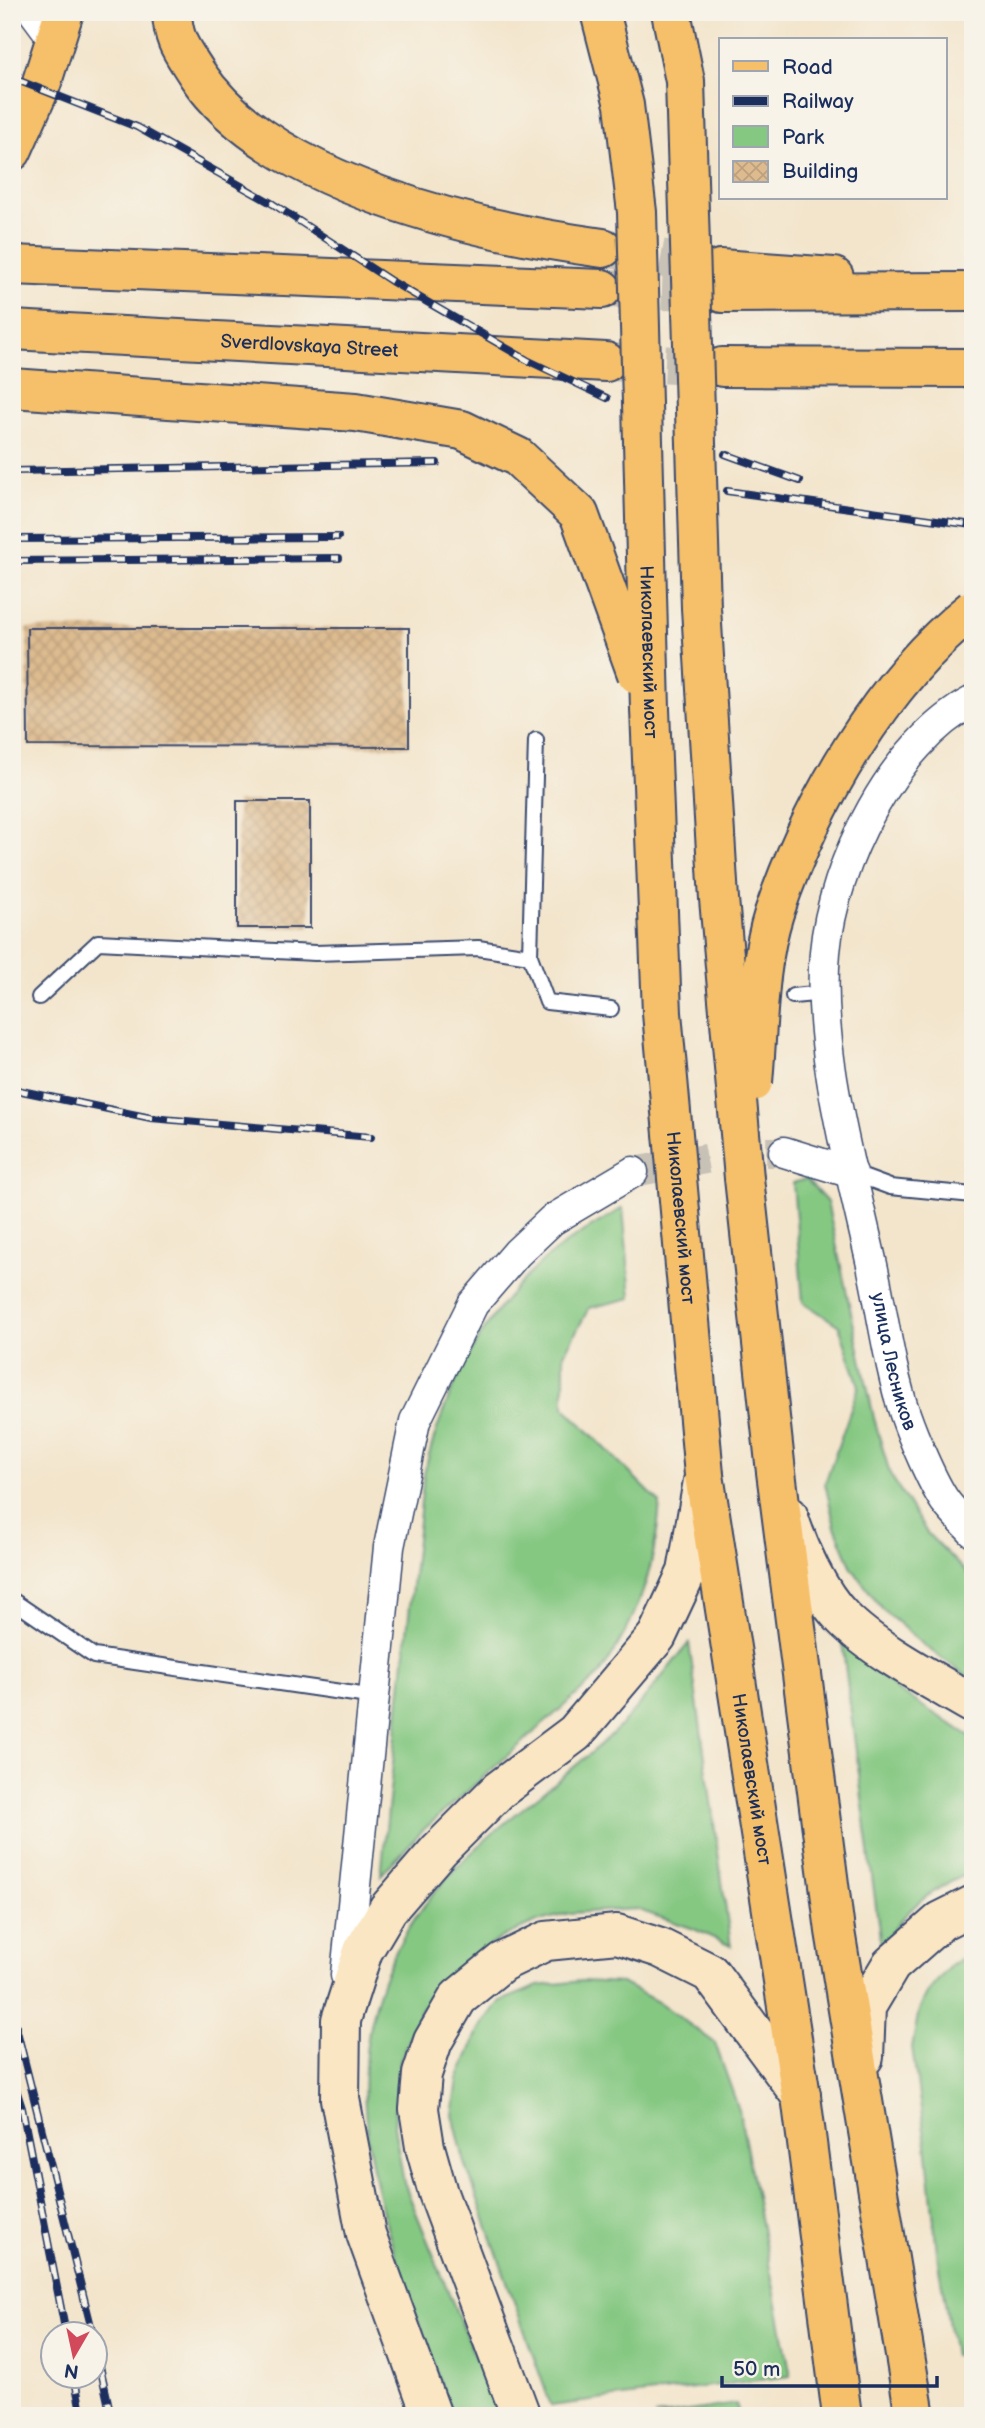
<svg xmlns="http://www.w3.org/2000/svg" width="985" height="2428" viewBox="0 0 985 2428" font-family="'Balsamiq Sans',sans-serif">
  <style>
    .green { fill: #85c882; stroke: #507c70; stroke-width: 2 }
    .building { fill: url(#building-cross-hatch) }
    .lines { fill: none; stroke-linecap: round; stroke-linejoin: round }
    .street-tunnel { stroke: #c8c1b6; stroke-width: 30; stroke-dasharray: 30 15; stroke-linecap: butt }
    .primary-tunnel { stroke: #c8c1b6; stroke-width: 38; stroke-dasharray: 38 19; stroke-linecap: butt }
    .highway-tunnel { stroke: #c8c1b6; stroke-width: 38; stroke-dasharray: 38 19; stroke-linecap: butt }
    .lane-casing { stroke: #3b4a6e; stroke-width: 18 }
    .street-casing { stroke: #3b4a6e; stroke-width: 33 }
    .secondary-casing { stroke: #3b4a6e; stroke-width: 42 }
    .primary-casing { stroke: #3b4a6e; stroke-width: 42 }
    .highway-casing { stroke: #3b4a6e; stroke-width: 42 }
    .lane { stroke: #fff; stroke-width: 14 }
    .street { stroke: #fff; stroke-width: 30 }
    .secondary { stroke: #fbe6c4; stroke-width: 38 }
    .primary { stroke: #f6c06b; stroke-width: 38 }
    .highway { stroke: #f6c06b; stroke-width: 38 }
    .rail-casing { stroke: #1b2f5e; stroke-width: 8 }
    .rail { stroke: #f7f3e8; stroke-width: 5; stroke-dasharray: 16; stroke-linecap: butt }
    .primary-bridge-casing { stroke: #3b4a6e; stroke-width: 42; stroke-linecap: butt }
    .primary-bridge { stroke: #f6c06b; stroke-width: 38 }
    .labels { text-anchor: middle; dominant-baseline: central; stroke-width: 5; stroke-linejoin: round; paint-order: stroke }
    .street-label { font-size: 19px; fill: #1b2f5e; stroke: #f7f3e8 }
  </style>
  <defs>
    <pattern id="building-cross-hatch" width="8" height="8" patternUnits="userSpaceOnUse" patternTransform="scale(1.75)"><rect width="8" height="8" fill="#ddbb8f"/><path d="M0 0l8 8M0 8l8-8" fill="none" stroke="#bda17e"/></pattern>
  </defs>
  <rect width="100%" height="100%" fill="#f7f3e8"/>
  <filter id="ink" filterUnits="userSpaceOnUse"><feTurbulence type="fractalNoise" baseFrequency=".0143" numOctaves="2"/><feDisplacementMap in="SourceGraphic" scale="14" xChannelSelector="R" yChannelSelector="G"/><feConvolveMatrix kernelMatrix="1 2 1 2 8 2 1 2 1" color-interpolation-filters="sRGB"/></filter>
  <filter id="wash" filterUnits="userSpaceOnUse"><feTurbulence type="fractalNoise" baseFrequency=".00686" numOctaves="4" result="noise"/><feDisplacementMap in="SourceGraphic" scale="28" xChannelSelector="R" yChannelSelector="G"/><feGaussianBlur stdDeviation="1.57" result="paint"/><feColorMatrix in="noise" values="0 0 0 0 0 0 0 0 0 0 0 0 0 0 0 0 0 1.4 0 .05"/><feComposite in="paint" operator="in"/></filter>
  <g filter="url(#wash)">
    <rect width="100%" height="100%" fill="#f3e5cc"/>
    <path class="green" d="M806 1179 827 1202 874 1418 890 1474 927 1533 973 1579V1680L926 1647 882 1609 852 1568 835 1527 825 1483 859 1386 839 1326 803 1302 793 1183Z
      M623 1208 631 1298 589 1308 564 1354V1407L660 1503C655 1571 638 1618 600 1674L421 1832 381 1875 424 1474C443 1396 481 1315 543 1261 567 1240 595 1225 623 1208Z
      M842 1642 897 1690 973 1738V1872C929 1889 907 1908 881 1946Z
      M689 1643 731 1946 694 1929 636 1909 570 1913 537 1922 502 1937 461 1966 421 2009 400 2061 394 2126 404 2183 499 2416H452C389 2233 294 2047 446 1879 495 1824 557 1785 610 1736 639 1709 663 1674 689 1643Z
      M973 1950V2356L954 2355 938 2262 926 2144 912 2047 919 2010 928 1992 950 1966Z
      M581 1981 622 1983 660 2003 715 2043 739 2110 791 2376 551 2406 464 2160 453 2115 458 2079 479 2029 501 2001 538 1986Z
      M736 2404 740 2416H654Z"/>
    <g id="blocks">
      <path class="building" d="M27 628H409V747L28 746Z
        M237 801H310V928H237Z"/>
    </g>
  </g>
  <g filter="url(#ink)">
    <use href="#blocks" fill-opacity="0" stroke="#3b4a6e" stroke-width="2"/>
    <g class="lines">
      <path class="street-tunnel" d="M633 1172 744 1152H784"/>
      <path class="primary-tunnel" d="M605 248 720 269"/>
      <path class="highway-tunnel" d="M605 289 722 293
        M608 362 722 367"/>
      <defs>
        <path id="lane" d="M530 956 536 740
          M793 996 825 993
          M39 997 98 942 315 953 478 948 530 956 547 1002 611 1009
          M852 1173 890 1187 973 1195
          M12 1600 94 1656 375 1697"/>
        <g id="street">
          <path d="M34 12 54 39"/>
          <path id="s1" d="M973 701C893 743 833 864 825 952 816 1049 851 1169 872 1265 882 1310 890 1371 905 1414 913 1437 932 1482 945 1501 953 1512 964 1522 973 1532"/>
          <path d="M784 1152 852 1173"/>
          <path d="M346 1975 389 1547 415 1421 473 1304 517 1253 552 1220 633 1172"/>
        </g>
        <path id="secondary" d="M788 1515C798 1547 819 1594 843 1618 874 1650 934 1681 973 1704
          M864 2057 866 2007 891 1965 941 1921 973 1905
          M432 2416 366 2234 340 2099 341 2020 363 1951 388 1909 439 1850 499 1790 575 1733 657 1636 687 1572 703 1481
          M521 2416 438 2193 425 2147 419 2109 422 2074 433 2041 458 1998 502 1962 546 1941 617 1934 660 1948 710 1973 801 2096"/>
        <g id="primary">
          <path d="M172 12C173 41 182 50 197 74 271 185 478 231 603 248"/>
          <path d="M12 151 40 88 64 12"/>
          <path d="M720 269 834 277"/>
          <path d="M744 1178 776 1472 835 1931 915 2416"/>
          <path id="s2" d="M704 1475 801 2096 842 2416"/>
        </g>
        <g id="highway">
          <path d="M12 265 602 289"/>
          <path d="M722 293 973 292"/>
          <path id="s3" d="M12 330 606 362"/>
          <path d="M722 367 973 368"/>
        </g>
      </defs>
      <use href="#lane" class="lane-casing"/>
      <use href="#street" class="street-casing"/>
      <use href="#secondary" class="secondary-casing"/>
      <use href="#primary" class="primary-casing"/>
      <use href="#highway" class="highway-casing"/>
      <use href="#lane" class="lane"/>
      <use href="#street" class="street"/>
      <use href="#secondary" class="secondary"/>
      <use href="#primary" class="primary"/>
      <use href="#highway" class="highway"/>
      <defs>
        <path id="rail" d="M12 78 137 127 273 204 391 281 527 360 607 398
          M725 454 800 481
          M12 471 437 463
          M727 491 973 525
          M12 539 338 537
          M12 561 339 558
          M12 1089 151 1118 371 1137
          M12 2011 93 2334
          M12 2077 22 2108 66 2334
          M94 2339 111 2416
          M74 2376 82 2416"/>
      </defs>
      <use href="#rail" class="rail-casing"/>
      <use href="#rail" class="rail"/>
      <defs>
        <g id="primary-bridge">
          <path id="s4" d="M600 12 624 105 637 212 650 709 662 1013 704 1475"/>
          <path d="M671 12 685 81 701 608 719 899 744 1178"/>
          <path d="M12 388 356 412 462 430 518 457 579 514 637 674"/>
          <path d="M753 1082C758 1027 757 966 774 913 811 803 882 681 973 609"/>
        </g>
      </defs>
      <use href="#primary-bridge" class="primary-bridge-casing"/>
      <use href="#primary-bridge" class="primary-bridge"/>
    </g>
  </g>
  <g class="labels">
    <g class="street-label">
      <text stroke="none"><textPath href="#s3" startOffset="298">Sverdlovskaya Street</textPath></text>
      <text stroke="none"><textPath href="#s4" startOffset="644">Николаевский мост</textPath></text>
      <text stroke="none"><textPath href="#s4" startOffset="1211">Николаевский мост</textPath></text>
      <text stroke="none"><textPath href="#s1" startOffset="718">улица Лесников</textPath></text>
      <text stroke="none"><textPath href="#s2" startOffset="308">Николаевский мост</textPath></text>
    </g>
  </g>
  <rect width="985" height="2428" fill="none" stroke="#f7f3e8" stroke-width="42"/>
  <rect x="719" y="38" width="228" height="161" fill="#f7f3e8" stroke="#9fa5b1" stroke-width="2"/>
  <rect x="733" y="61" width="35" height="10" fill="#f6c06b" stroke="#9fa5b1" stroke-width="2"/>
  <text x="782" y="74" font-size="21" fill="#1b2f5e">Road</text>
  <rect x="733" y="96" width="35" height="10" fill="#1b2f5e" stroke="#9fa5b1" stroke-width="2"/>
  <text x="782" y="108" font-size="21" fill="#1b2f5e">Railway</text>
  <rect x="733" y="126" width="35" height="21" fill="#85c882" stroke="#9fa5b1" stroke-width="2"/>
  <text x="782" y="144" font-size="21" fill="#1b2f5e">Park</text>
  <rect x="733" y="161" width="35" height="21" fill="url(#building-cross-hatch)" stroke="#9fa5b1" stroke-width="2"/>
  <text x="782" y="178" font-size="21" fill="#1b2f5e">Building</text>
  <g transform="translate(74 2355) rotate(189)"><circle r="33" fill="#f7f3e8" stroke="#9fa5b1" stroke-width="2"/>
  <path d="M0-5L12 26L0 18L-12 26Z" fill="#d1495b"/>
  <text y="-10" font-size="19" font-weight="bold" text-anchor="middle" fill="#1b2f5e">N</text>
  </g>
  <path d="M722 2376v10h215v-10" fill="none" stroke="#1b2f5e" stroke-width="3.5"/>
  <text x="733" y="2376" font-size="21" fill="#1b2f5e" stroke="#f7f3e8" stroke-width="5" paint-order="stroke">50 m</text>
</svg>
